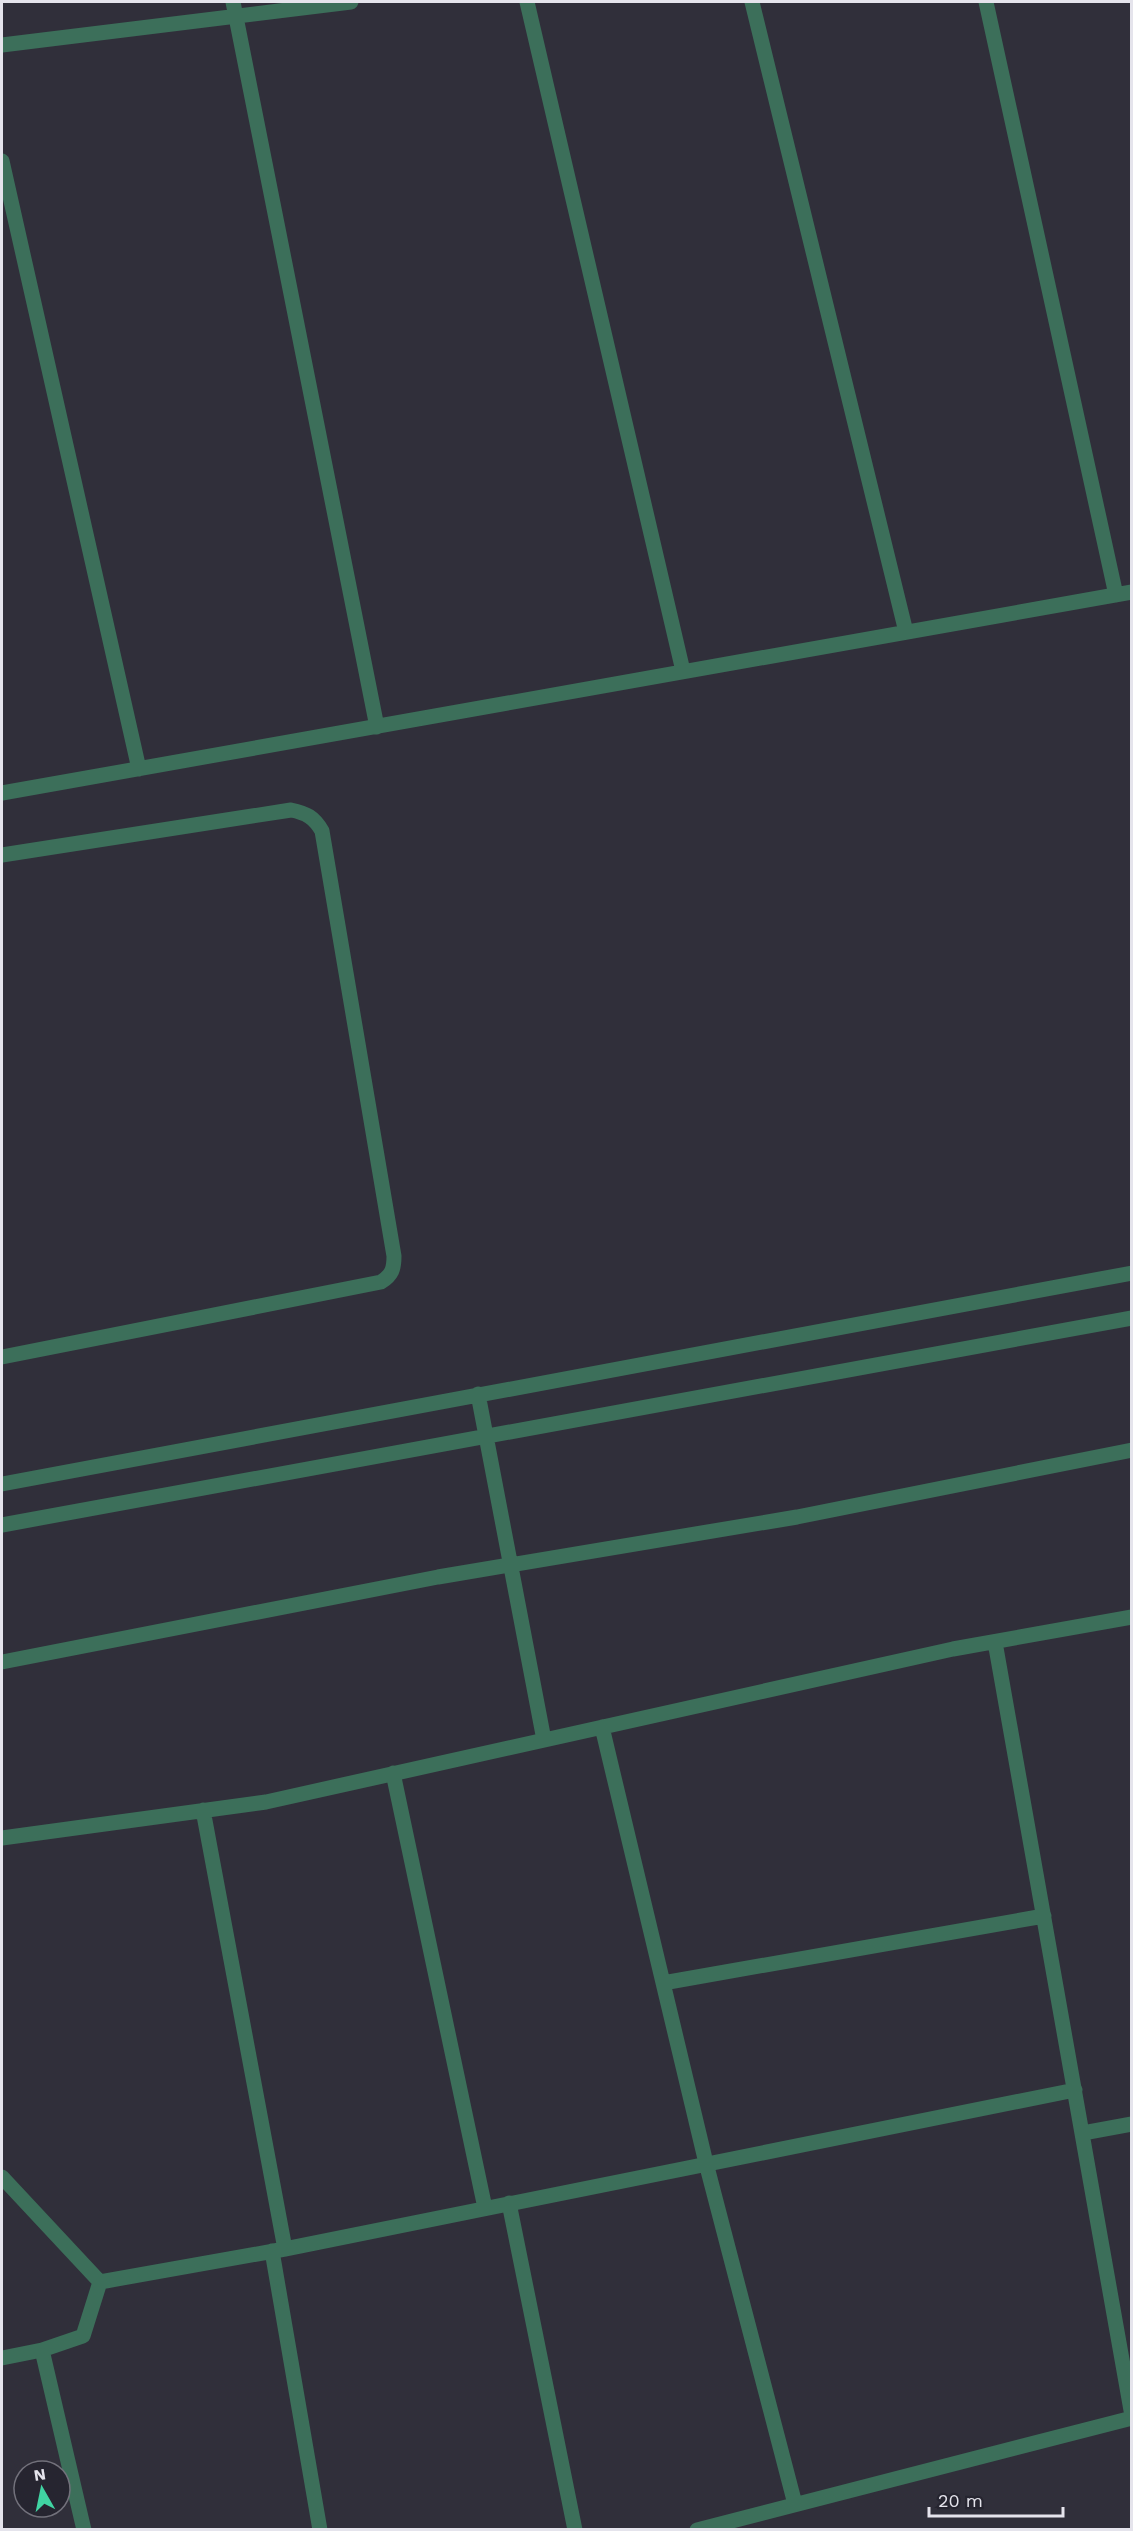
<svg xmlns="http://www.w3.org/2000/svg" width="1133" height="2531" viewBox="0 0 1133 2531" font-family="'Work Sans',sans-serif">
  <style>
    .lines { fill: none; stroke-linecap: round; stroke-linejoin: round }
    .minor { stroke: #3c6f5a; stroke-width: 15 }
  </style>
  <rect width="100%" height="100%" fill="#302f3a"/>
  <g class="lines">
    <path class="minor" d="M233 2 377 727
      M527 2 683 671
      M752 2 906 632
      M986 2 1116 595
      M2 45 351 2
      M2 161 139 769
      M2 793 1132 592
      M2 855 291 810C306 813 314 817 322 831L394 1256C394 1269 392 1275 381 1282L2 1357
      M478 1394 544 1740
      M2 1484 1132 1273
      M2 1525 1132 1318
      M995 1642 1132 2416
      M2 1662 438 1577 797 1517 1132 1450
      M602 1727 706 2163 795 2504
      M393 1773 485 2208
      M203 1810 285 2249
      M2 1838 266 1802 953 1649 1132 1617
      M663 1983 1044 1916
      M1083 2133 1132 2124
      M2 2177 100 2282
      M509 2203 575 2530
      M272 2251 320 2530
      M42 2350 84 2530
      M2 2358 42 2350 83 2336 100 2282 285 2249 1075 2090
      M697 2530 1132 2418"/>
  </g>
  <rect width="1133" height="2531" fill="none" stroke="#e5e4ec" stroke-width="6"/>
  <g transform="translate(42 2489) rotate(351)"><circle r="28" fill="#262530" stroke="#72717b" stroke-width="1.5"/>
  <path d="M0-4.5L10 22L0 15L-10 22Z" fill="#40d4a2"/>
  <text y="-9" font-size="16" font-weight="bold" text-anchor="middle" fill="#e5e4ec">N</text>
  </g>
  <path d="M929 2507v9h134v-9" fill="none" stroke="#e5e4ec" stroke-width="3"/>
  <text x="938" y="2507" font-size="18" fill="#e5e4ec" stroke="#262530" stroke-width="4.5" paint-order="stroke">20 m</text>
</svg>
